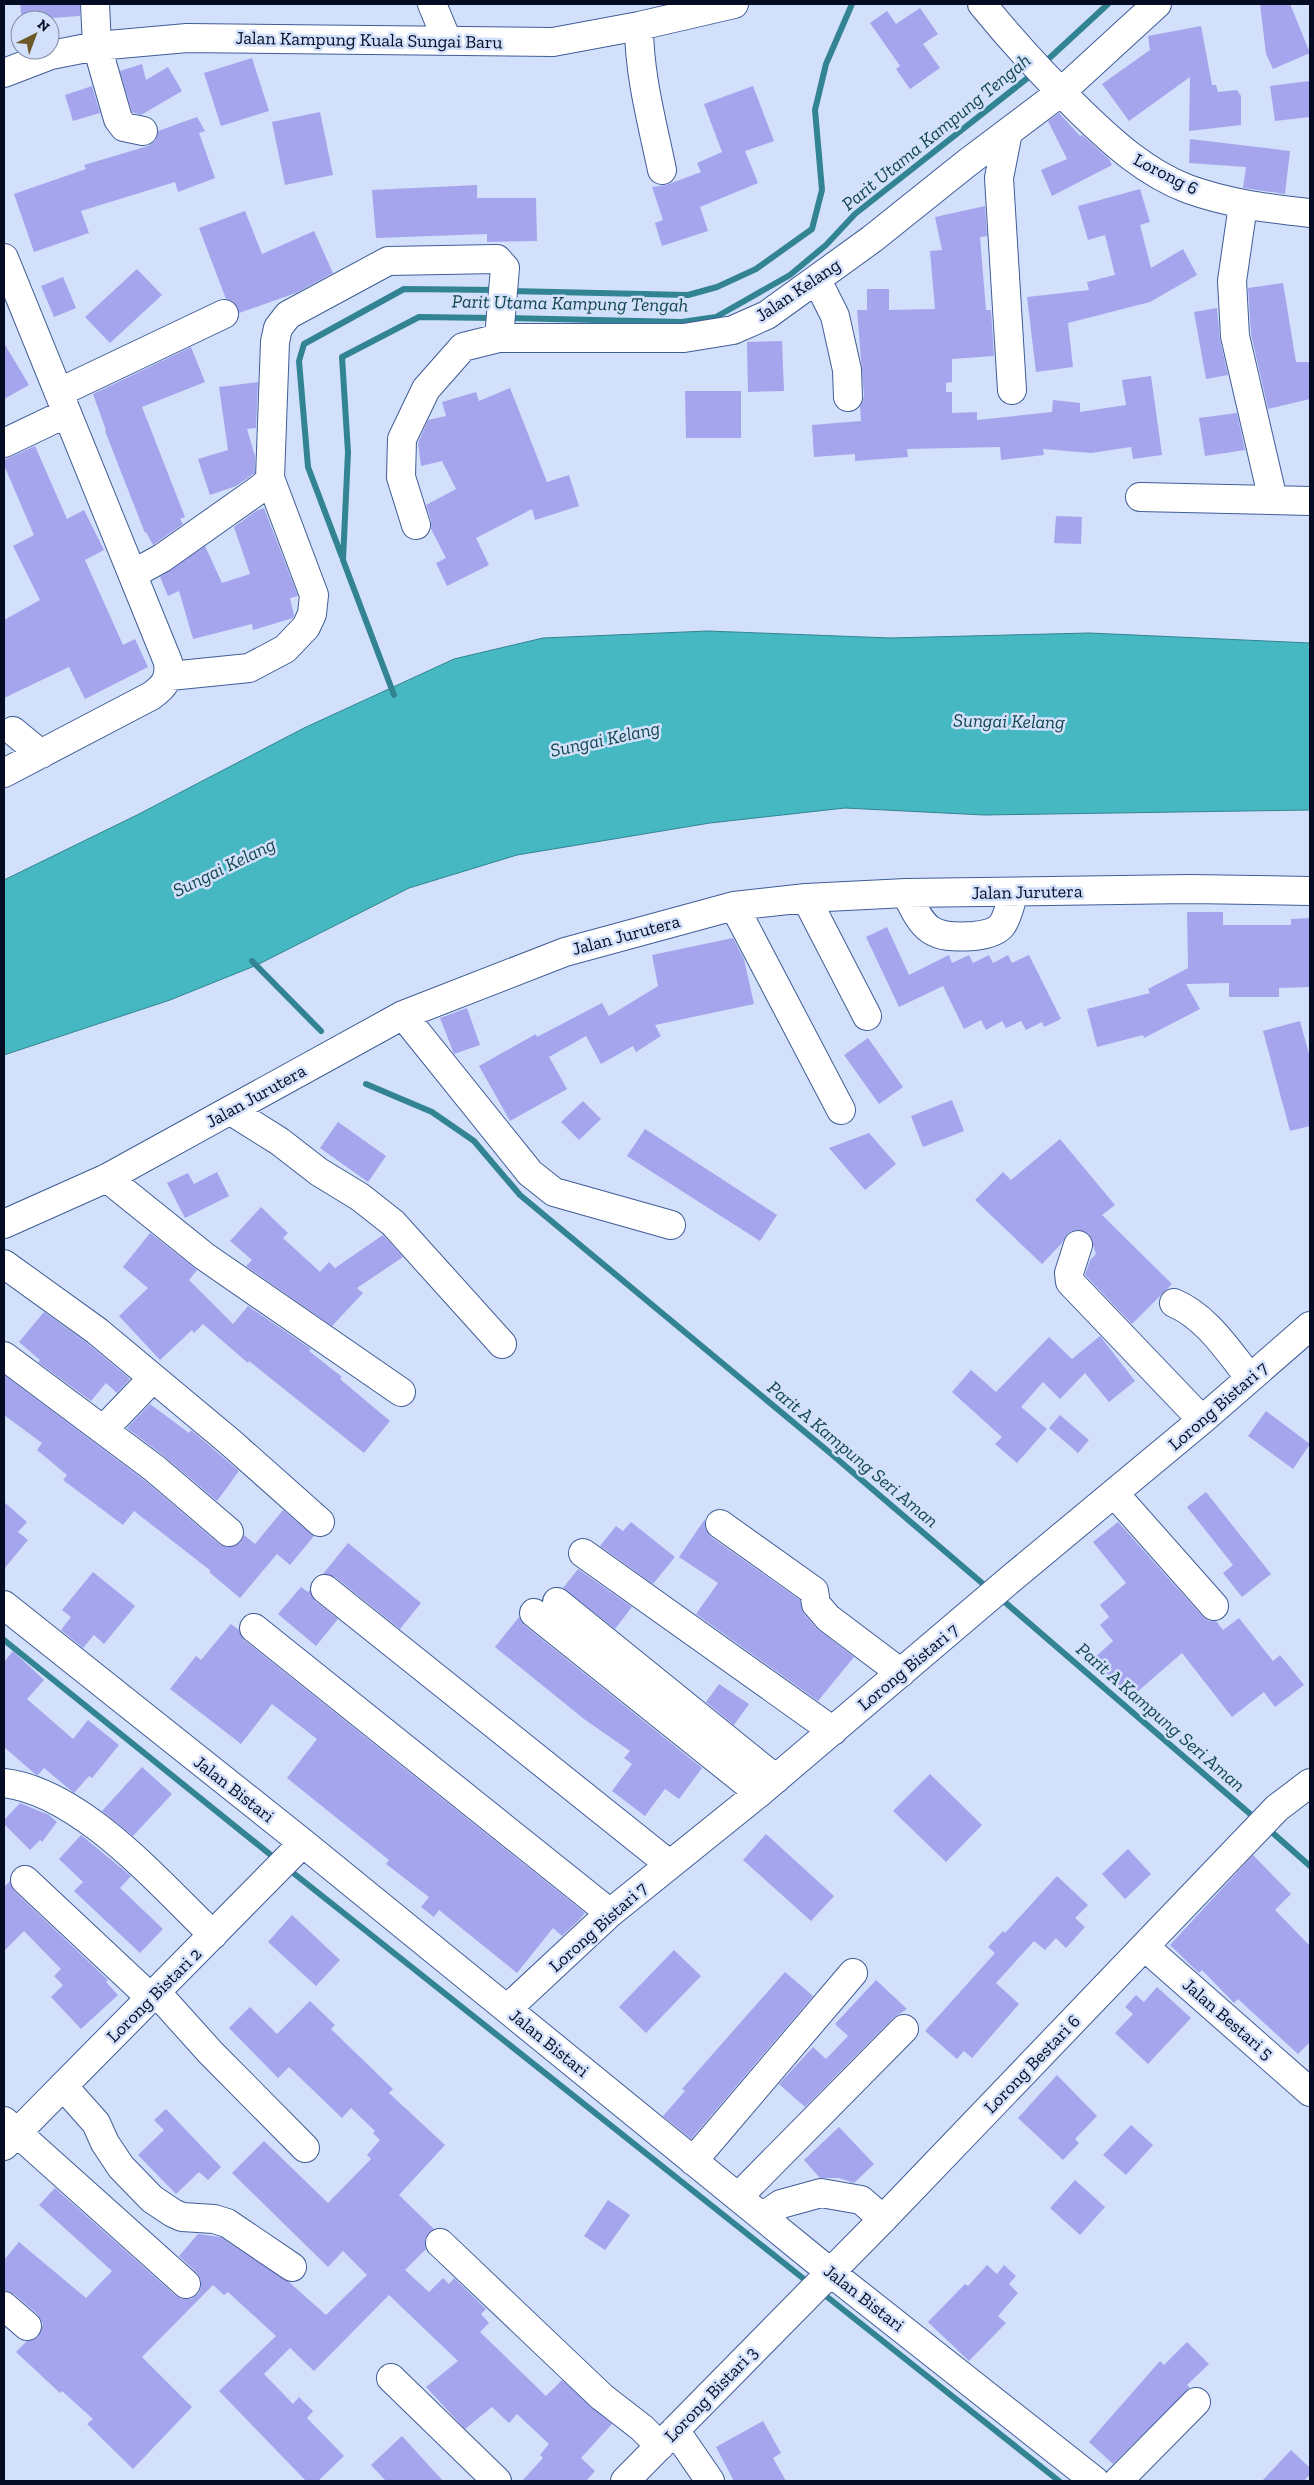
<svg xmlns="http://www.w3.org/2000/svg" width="1314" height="2485" viewBox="0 0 1314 2485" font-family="'Zilla Slab',serif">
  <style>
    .water { fill: #45b8c2; stroke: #328492 }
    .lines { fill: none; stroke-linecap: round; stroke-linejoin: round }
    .stream { stroke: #328492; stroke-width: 6 }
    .building { fill: #a5a5ed }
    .minor-casing { stroke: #405d97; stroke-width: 30 }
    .minor { stroke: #fff; stroke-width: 28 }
    .labels { text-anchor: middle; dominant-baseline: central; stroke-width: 5; stroke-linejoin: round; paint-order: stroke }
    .street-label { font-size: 18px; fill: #040c23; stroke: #d2e0fb }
    .water-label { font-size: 19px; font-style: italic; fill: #13464b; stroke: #d2e0fb }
  </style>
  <rect width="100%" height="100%" fill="#d2e0fb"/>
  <path class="water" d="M708 631 890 638 1089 633 1310 643V810L984 815 845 808 710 823 517 855 409 888 257 965 170 1000 4 1055V880L137 815 304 728 454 659 543 638Z"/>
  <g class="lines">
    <path class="stream" d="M1043 64 1108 4
      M510 291 688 295 717 287 756 269 812 229 822 190 815 110 826 64 852 4
      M507 318 682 322 716 317 790 275 826 245 855 214 1034 73
      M342 557 308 467 299 361 304 344 404 289 498 290
      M394 695 343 560 348 452 342 357 419 317 494 318
      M252 961 321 1031
      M366 1084 432 1112 474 1141 520 1195 829 1452 989 1589
      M999 1597 1256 1819
      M4 1640 277 1860
      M1266 1827 1310 1866
      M287 1868 809 2283
      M821 2292 1059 2481"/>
  </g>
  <path class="building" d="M20 4H80V16L22 20Z
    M1260 4H1290L1310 53 1273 69 1266 54Z
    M920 8 938 34 923 44 940 68 910 89 896 69 900 66 870 23 887 11 896 24Z
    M1201 26 1212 85H1216L1218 92 1237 90 1241 96V125L1189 131 1190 77 1129 121 1102 84 1150 50 1148 36Z
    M252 58 269 111 221 126 204 73Z
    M142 64 146 80 168 67 182 91 141 115 132 112 120 71Z
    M1309 81 1310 117 1275 121 1270 86Z
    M92 86 100 113 73 121 65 95Z
    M753 86 774 141 745 151 758 183 700 207 708 231 662 246 655 223 663 220 652 187 666 185 701 172 697 163 722 152 704 104Z
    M320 112 333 175 285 185 272 122Z
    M1059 113 1080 136 1082 135 1109 159 1112 165 1052 196 1041 170 1067 159 1048 121Z
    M197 117 205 131 199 133 215 178 178 192 175 182 81 211 89 233 34 252 14 194 86 169 84 165 148 146 155 141 158 131Z
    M1190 139 1290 151 1285 194 1243 188 1246 167 1189 163Z
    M477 185V198H536L537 241 487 242V234L376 238 372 190Z
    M1140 189 1150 222 1140 225 1151 268 1183 249 1197 275 1150 302 1068 323 1073 367 1036 372 1027 297 1089 290 1087 282 1115 275 1105 235 1088 240 1078 206Z
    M985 206 987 236 980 237 986 310H991L994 356 952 359V382L946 383V392H952V413L977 412V420L1052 412 1053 400 1080 403V412L1126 405 1122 380 1151 376 1162 455 1133 459 1131 447 1091 453 1043 449 1044 455 1001 460 1000 447 907 449 908 457 855 461V454L814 457 812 425 861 421 860 406 864 396 857 310H867V289H889V310L935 309 930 251 942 250 935 217Z
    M245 211 262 254 314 231 333 273 296 293 239 313 233 301 226 299 199 228Z
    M137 269 162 295 110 343 85 317Z
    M63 277 76 308 54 317 41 286Z
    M1283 283 1296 362H1310V399L1268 409 1251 334 1248 288Z
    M1217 308 1220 340 1228 375 1206 379 1194 312Z
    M782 341 784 391 748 392 747 342Z
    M4 343 29 385 4 399Z
    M191 347 205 382 142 407 185 517 180 519 183 524 153 545 146 532 145 533 105 431 106 430 93 394Z
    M258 382 256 428 247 429 255 456V473L236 486 210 495 198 459 228 450 219 387Z
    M510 388 547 482 569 475 579 506 535 520 532 509 476 538 489 565 447 586 436 563 446 558 431 529V520L426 505 456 489 442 461 421 466 418 443 428 420 446 416 442 402 476 392 479 401Z
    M685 391H741V438H686Z
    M1237 413 1245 450 1205 456 1199 418Z
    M35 446 67 519 84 510 104 550 85 560 123 645 135 639 148 667 85 699 69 667 4 698V620L40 600 13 546 34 535 4 465V460Z
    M264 508 298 596 290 598 294 615 293 618 253 630 252 624 193 639 179 591 168 596 160 577 205 546 222 583 250 574 234 527 256 511Z
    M1056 516 1082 517 1081 544 1054 543Z
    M1187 912H1223V925H1291V919L1310 918V987L1279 988V997H1229V983L1186 984 1200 1009 1144 1038 1143 1035 1097 1047 1087 1009 1150 993 1148 989 1188 968Z
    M887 927 909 975 949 955 952 963 969 955 973 963 989 955 993 963 1008 955 1012 963 1029 955 1061 1019 1044 1027 1042 1022 1026 1030 1021 1021 1006 1028 1002 1021 986 1030 981 1020 964 1029 943 986 899 1007 866 937Z
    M733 938 744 959 754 1004 655 1025 661 1036 636 1052 633 1046 601 1064 586 1036 549 1057 567 1089 510 1121 479 1066 536 1034 537 1037 602 1003 609 1016 658 986 652 955Z
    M467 1008 480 1045 454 1054 440 1018Z
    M1300 1021 1310 1058V1126L1290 1131 1263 1031Z
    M868 1038 903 1087 879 1104 844 1055Z
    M952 1100 964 1131 923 1147 911 1116Z
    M583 1101 601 1119 579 1140 561 1122Z
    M338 1122 386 1156 368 1182 320 1148Z
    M645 1129 777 1215 760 1241 627 1156Z
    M869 1133 896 1164 865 1190 829 1148Z
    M1060 1139 1115 1205 1102 1215 1172 1284 1132 1324 1085 1275 1090 1260 1096 1254 1089 1234 1076 1230 1068 1233 1062 1243 1042 1264 975 1200 1003 1172 1011 1180Z
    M217 1172 229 1196 185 1218 167 1183 188 1173 194 1184Z
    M261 1207 288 1233 283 1238 320 1272 329 1262 335 1268 383 1235 403 1257 357 1288 363 1293 332 1326 246 1266 252 1260 230 1241Z
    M150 1233 197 1270 189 1280 233 1324 248 1306 311 1349 309 1351 342 1377 340 1379 390 1421 364 1453 249 1361 248 1363 203 1324 194 1333 192 1330 160 1360 119 1316 148 1288 123 1267Z
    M44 1312 87 1343 130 1379 117 1393 106 1383 91 1401 38 1362 40 1360 19 1342Z
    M1100 1336 1135 1381 1109 1402 1085 1373 1060 1399 1043 1382 1021 1407 1047 1429 1017 1463 995 1444 1002 1437 952 1392 971 1370 996 1392 1049 1337 1072 1359Z
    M4 1375 144 1480 219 1544 227 1547 235 1546 241 1542 244 1535 255 1544 283 1510 314 1536 290 1565 277 1554 240 1598 209 1572 211 1571 134 1511 123 1525 63 1480 67 1475 37 1450 42 1443 4 1415Z
    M150 1404 189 1433 191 1430 239 1471 217 1501 164 1456 127 1428Z
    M1266 1411 1310 1444 1293 1469 1248 1436Z
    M1060 1415 1089 1440 1078 1453 1049 1428Z
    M1206 1492 1271 1574 1242 1597 1223 1573 1233 1565 1187 1507Z
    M4 1502 27 1522 18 1532 28 1540 4 1569Z
    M705 1519 706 1530 711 1537 800 1600 804 1614 816 1628 854 1657 818 1701 696 1614 718 1583 679 1557Z
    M631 1522 675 1557 653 1584 600 1546 616 1526 623 1531Z
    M1118 1522 1203 1617 1209 1621H1216L1223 1630 1239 1618 1273 1661 1280 1655 1304 1685 1275 1707 1264 1692 1232 1717 1182 1653 1129 1699 1093 1659 1113 1641 1100 1625 1109 1617 1100 1605 1126 1583 1093 1542Z
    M348 1543 421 1603 400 1629 335 1577 323 1574Z
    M578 1569 632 1607 615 1629 563 1588Z
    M93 1572 135 1606 104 1644 94 1635 83 1648 61 1630 71 1617 62 1610Z
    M301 1587 308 1592 310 1590 315 1601 338 1619 316 1646 278 1614Z
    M519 1617 524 1625 702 1768 679 1799 665 1789 645 1816 612 1791 632 1764 624 1758 630 1751 584 1719 495 1647Z
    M231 1624 239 1630 244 1640 585 1913 579 1920 562 1936 553 1928 517 1973 439 1910 434 1917 421 1907 429 1897 386 1864 389 1860 287 1778 317 1739 272 1704 241 1744 170 1689 196 1656 201 1660Z
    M13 1651 44 1680 27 1699 73 1739 88 1720 119 1745 92 1778 89 1776 74 1793 44 1768 38 1775 35 1774 4 1747V1662Z
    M719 1684 749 1704 734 1725 706 1702Z
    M142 1767 172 1794 133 1836 102 1811Z
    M930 1774 982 1825 946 1862 893 1811Z
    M20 1803 49 1815 57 1822 42 1842 40 1840 30 1850 4 1824V1820Z
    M766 1834 834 1896 811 1921 743 1860Z
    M81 1835 131 1876 120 1888 163 1929 140 1953 74 1891 83 1882 59 1859Z
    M1128 1849 1151 1874 1125 1899 1102 1874Z
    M1253 1855 1291 1894 1275 1910 1310 1946V2042L1298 2054 1238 1999 1234 2003 1202 1970 1199 1973 1170 1945Z
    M1057 1876 1088 1905 1075 1918 1085 1927 1066 1948 1056 1938 1045 1950 1034 1941 996 1983 1019 2004 972 2058 964 2051 957 2059 925 2031 995 1953 988 1947 1003 1931 1005 1933Z
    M10 1881 14 1891 108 1980 106 1982 118 1995 81 2029 51 1997 63 1985 54 1976 61 1969 24 1931 4 1951V1887Z
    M292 1915 340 1960 316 1986 268 1942Z
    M674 1950 701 1976 646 2033 619 2007Z
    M785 1972 813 1996 691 2139 663 2116 685 2091 682 2089Z
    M876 1980 907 2009 893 2018 805 2107 779 2084 813 2047 826 2059 848 2036 835 2024Z
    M1157 1987 1191 2018 1148 2064 1115 2033 1133 2014 1125 2007 1136 1995 1144 2002Z
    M310 2001 335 2025 331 2029 393 2089 389 2093 445 2145 399 2195 434 2229 425 2239 426 2249 405 2270 429 2292 443 2278 449 2284 454 2278 486 2309 481 2314 489 2323 480 2332 546 2396 562 2380 612 2424 581 2458 595 2471 586 2481H522L543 2458 540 2455 549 2444 517 2414 509 2423 492 2407 465 2429 426 2387 458 2361 389 2295 314 2371 290 2348 264 2374 293 2404 299 2397 313 2411 307 2418 344 2456 318 2481H306L219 2391 276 2336 228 2292 224 2295 213 2285 142 2357 192 2407 133 2469 87 2424 93 2419 62 2391 60 2393 16 2352 27 2341 38 2337 43 2324 37 2314 14 2294 4 2290V2260L19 2242 86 2298 112 2271 39 2205 55 2188 176 2296 182 2299H191L198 2294 201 2288V2280L197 2273 179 2256 198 2234 220 2237 289 2282 326 2315 367 2275 343 2251 328 2267 232 2173 264 2141 328 2203 371 2159 367 2155 380 2140 373 2133 375 2131 351 2108 342 2118 289 2067 278 2078 229 2028 250 2007 277 2034Z
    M1057 2075 1097 2116 1075 2139 1079 2143 1063 2160 1018 2118Z
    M166 2109 221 2167 208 2180 199 2172 176 2194 138 2155 164 2130 154 2120Z
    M1131 2125 1153 2145 1126 2175 1103 2155Z
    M839 2127 874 2164 854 2183 839 2178H820L804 2160Z
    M1075 2180 1105 2207 1080 2235 1050 2208Z
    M608 2200 630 2215 605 2250 584 2236Z
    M987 2265 997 2274 1004 2265 1016 2276 1009 2284 1018 2293 998 2316 1006 2323 969 2361 928 2322 965 2284 968 2286Z
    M1187 2342 1209 2364 1187 2385 1190 2388 1113 2464 1089 2442 1160 2361 1164 2365Z
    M763 2421 781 2453 773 2458 786 2481H734L716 2447Z
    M402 2436 443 2481H386L371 2465Z
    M1291 2450 1310 2468V2474L1304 2481H1262Z"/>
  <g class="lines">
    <defs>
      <path id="minor" d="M95 4 97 46 118 119 124 127 143 131
        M432 4 447 40
        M982 4C1013 42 1046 78 1081 112 1113 143 1146 173 1188 189 1230 204 1266 208 1310 213
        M639 26C639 75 652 122 662 170
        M4 73 51 55 97 46 187 38 553 42 639 26 734 4
        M1008 132 999 178 1012 390
        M1243 205 1232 281 1235 336 1273 500
        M4 258 168 662C170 679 165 686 151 696L4 773
        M817 280 835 316 847 370 848 397
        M60 392 224 314
        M4 443 67 413
        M1140 497 1310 501
        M416 525 401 477 402 439 426 389 463 347 499 338H684L733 330 767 315 872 239 967 163 1061 92 1157 4
        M133 574 162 558 264 486 270 478 275 342 278 328 288 315 388 261 497 259 505 268 499 338
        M170 676 249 668 285 649 306 627 312 614 314 595 270 478
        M13 731 41 754
        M906 893C924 931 931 939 974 936 983 935 996 933 1002 925 1008 917 1011 901 1014 892
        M806 898 867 1016
        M734 906 841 1110
        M403 1015 530 1173 554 1192 671 1225
        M231 1111 279 1141 319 1172 360 1197 393 1223 502 1344
        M107 1178 204 1256 401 1392
        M4 1224 107 1178 403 1015 565 952 734 906 806 898 906 893 1189 889 1310 891
        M1078 1245 1069 1273 1070 1282 1202 1420
        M4 1264 97 1331 230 1442 320 1522
        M1174 1303C1207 1317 1228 1351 1250 1378
        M4 1356 154 1468 229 1532
        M104 1429 152 1379
        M1114 1493 1214 1606
        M720 1524 814 1591 816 1604 828 1618 901 1673
        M583 1553 833 1731
        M325 1589 669 1864
        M557 1602 776 1779
        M4 1605 303 1843 830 2272 1095 2481
        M534 1613 759 1793
        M254 1628 610 1913
        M4 1783C81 1792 159 1883 213 1935
        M25 1880 151 1998
        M1145 1947 1310 2092
        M157 1993 210 2052 305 2148
        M507 2009 610 1913 759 1793 1013 1577 1202 1420 1310 1326
        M63 2086 96 2123 105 2143 121 2167 152 2199 173 2213 182 2217 214 2219 227 2223 292 2267
        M4 2121 186 2284
        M4 2146 303 1843
        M693 2161 853 1973
        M739 2196 904 2029
        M763 2216 781 2204 821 2193 861 2200 883 2219
        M440 2243 602 2397 642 2428 660 2446
        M4 2306 27 2326
        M391 2378 497 2481
        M675 2430 710 2481
        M625 2481 883 2219 1277 1808 1310 1783
        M1118 2481 1196 2402"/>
    </defs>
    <use href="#minor" class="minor-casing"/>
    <use href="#minor" class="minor"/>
  </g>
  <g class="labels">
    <g class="street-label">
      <text transform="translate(369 40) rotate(1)">Jalan Kampung Kuala Sungai Baru</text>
      <text transform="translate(1166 174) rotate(27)">Lorong 6</text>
      <text transform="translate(798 290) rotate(-34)">Jalan Kelang</text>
      <text transform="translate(1027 892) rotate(-1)">Jalan Jurutera</text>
      <text transform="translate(626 935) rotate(-15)">Jalan Jurutera</text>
      <text transform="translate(256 1096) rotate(-29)">Jalan Jurutera</text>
      <text transform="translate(1218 1406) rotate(-41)">Lorong Bistari 7</text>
      <text transform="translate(908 1667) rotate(-40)">Lorong Bistari 7</text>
      <text transform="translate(234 1789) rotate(38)">Jalan Bistari</text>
      <text transform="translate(598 1927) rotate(-42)">Lorong Bistari 7</text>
      <text transform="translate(154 1995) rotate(-45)">Lorong Bistari 2</text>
      <text transform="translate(1228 2019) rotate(41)">Jalan Bestari 5</text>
      <text transform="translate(549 2043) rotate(39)">Jalan Bistari</text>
      <text transform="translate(1032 2064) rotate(-46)">Lorong Bestari 6</text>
      <text transform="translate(864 2298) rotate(38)">Jalan Bistari</text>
      <text transform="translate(711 2394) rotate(-46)">Lorong Bistari 3</text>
    </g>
    <g class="water-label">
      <text transform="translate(936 132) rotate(-39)">Parit Utama Kampung Tengah</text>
      <text transform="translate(570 303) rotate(1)">Parit Utama Kampung Tengah</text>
      <text transform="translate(1009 721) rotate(1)">Sungai Kelang</text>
      <text transform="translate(605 739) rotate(-12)">Sungai Kelang</text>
      <text transform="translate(224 867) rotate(-26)">Sungai Kelang</text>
      <text transform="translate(853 1454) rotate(40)">Parit A Kampung Seri Aman</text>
      <text transform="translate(1161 1717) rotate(41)">Parit A Kampung Seri Aman</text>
    </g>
  </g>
  <rect width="1314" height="2485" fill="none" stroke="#040c23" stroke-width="10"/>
  <g transform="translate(35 35) rotate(42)"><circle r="24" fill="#d2e0fb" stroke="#808ba5"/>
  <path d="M0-4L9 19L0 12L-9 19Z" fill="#6f5828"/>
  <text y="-8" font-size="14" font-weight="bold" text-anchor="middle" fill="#040c23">N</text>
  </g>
</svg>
